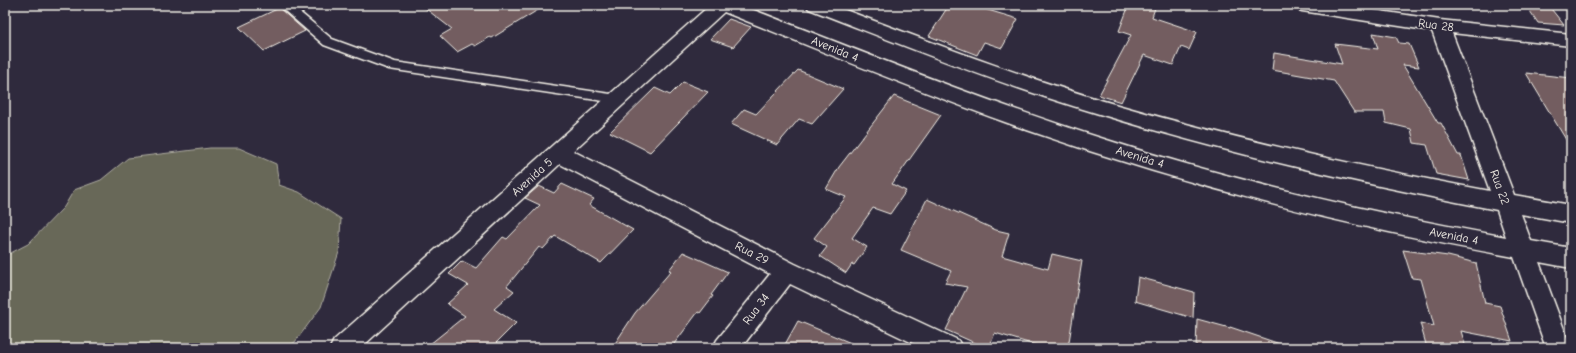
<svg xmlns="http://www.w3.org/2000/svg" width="1576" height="353" viewBox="0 0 1576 353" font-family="'Comic Neue',sans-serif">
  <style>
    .green { fill: #676759; stroke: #aeaca0 }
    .building { fill: #735d61; stroke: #f4f1e8 }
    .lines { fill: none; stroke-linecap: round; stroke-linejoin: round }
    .service-casing { stroke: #f4f1e8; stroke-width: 3 }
    .minor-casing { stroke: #f4f1e8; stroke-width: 3 }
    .service { fill: #2f2a3d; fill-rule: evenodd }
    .minor { fill: #2f2a3d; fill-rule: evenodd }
    .labels { text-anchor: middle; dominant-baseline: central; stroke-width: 3.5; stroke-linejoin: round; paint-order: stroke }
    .street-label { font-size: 12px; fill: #f4f1e8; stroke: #2f2a3d }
  </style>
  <rect width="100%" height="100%" fill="#2f2a3d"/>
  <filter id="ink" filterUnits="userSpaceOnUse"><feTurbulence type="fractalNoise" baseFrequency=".025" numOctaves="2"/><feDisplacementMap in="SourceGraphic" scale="8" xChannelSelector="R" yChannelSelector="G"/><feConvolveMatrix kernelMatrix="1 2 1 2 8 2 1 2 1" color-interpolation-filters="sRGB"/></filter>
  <g filter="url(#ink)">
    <path class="green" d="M210 148H239L276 164 279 185 299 192 341 219 339 252 321 307 295 342 286 348H5V256L28 244 64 207 74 190 101 180 128 158Z"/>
    <path class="building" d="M421 5H546L492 38 490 37 475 46 472 44 457 52 440 36 452 29Z
      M949 5H971L1018 19 1002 48 984 42 977 55 929 36Z
      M1129 5H1156L1152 17 1197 32 1189 50 1181 47 1173 65 1144 55 1121 102 1099 95 1131 35 1119 31Z
      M1526 5H1548L1564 25 1538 23Z
      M279 8 305 31 264 51 239 27Z
      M729 19 751 27 733 47 710 39Z
      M1373 33 1396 37 1399 43 1409 44 1419 67 1403 65 1438 123H1441L1458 155H1461L1469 180 1436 174 1427 145 1414 143 1411 129 1386 123 1384 112H1354L1334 81 1272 70 1274 53 1342 64 1335 44 1378 49Z
      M798 70 843 89 812 124 799 119 777 145 731 124 744 109 756 114Z
      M1526 73 1571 78V148Z
      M683 82 708 92 650 152 610 132 655 88 670 95Z
      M894 96 941 115 892 184 906 191 890 214 873 208 852 238 867 247 854 265 852 264 846 273 820 256 827 247 814 238 846 197 826 189 839 167Z
      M562 184 594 199 589 205 633 230 601 263 555 236 543 249 539 247 507 286 514 291 494 309 516 323 491 348H425L465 316 447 304 468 285 449 274 462 261 476 268 503 237 507 239 540 205 525 198 539 186 554 193Z
      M927 199 996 230 1009 233 1002 256 1048 269 1052 254 1082 261 1068 348H1045L995 333 989 348H986L946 330 967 287 945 283 951 271 901 250Z
      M1403 250 1448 256 1476 263 1485 303 1500 306 1512 341 1461 331 1466 348H1427L1420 323 1434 326 1421 279 1412 278Z
      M683 252 728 272 711 295 713 296 700 313 698 312 671 348H612L635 313 671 271 669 270Z
      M1138 277 1194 292 1193 318 1135 301Z
      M1197 319 1230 328V327L1283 345V348H1196Z
      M798 321 863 348H783Z"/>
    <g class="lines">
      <defs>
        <path id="service" d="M278 5H291L332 39 395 62 617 95 622 96 623 99 622 102 617 103 389 69 324 45Z"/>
        <path id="minor" d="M710 5H741C862 52 983 101 1107 140 1237 182 1372 213 1506 237L1497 210C1344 181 1193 145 1045 97 965 71 887 39 809 9L806 5H832C928 41 1023 78 1121 106 1242 141 1366 168 1490 191L1432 31 1302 11 1296 9 1293 5H1340L1440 20 1571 34V46L1452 33 1514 195 1571 205V223L1521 214 1531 241 1571 248V268L1539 262 1571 348H1546L1514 257C1349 227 1185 185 1027 130 925 94 825 52 724 12L573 151 795 264 958 340 962 348H923L790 284 741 348H713L717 340 770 274 560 164 361 348H330L334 340Z"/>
      </defs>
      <use href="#service" class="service-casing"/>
      <use href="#minor" class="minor-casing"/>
      <use href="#service" class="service"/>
      <use href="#minor" class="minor"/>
    </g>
  </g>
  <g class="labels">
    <g class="street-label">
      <text transform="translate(1436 25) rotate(8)">Rua 28</text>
      <text transform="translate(835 49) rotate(22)">Avenida 4</text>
      <text transform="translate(1140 157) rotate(17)">Avenida 4</text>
      <text transform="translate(532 177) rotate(-42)">Avenida 5</text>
      <text transform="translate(1500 187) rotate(70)">Rua 22</text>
      <text transform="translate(1454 236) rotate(11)">Avenida 4</text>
      <text transform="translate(752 253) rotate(27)">Rua 29</text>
      <text transform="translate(756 309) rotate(-53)">Rua 34</text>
    </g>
  </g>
  <rect width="1576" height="353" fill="none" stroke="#2f2a3d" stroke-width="20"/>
  <rect x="10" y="10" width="1556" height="333" fill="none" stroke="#f4f1e8" stroke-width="1.5" filter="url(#ink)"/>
</svg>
